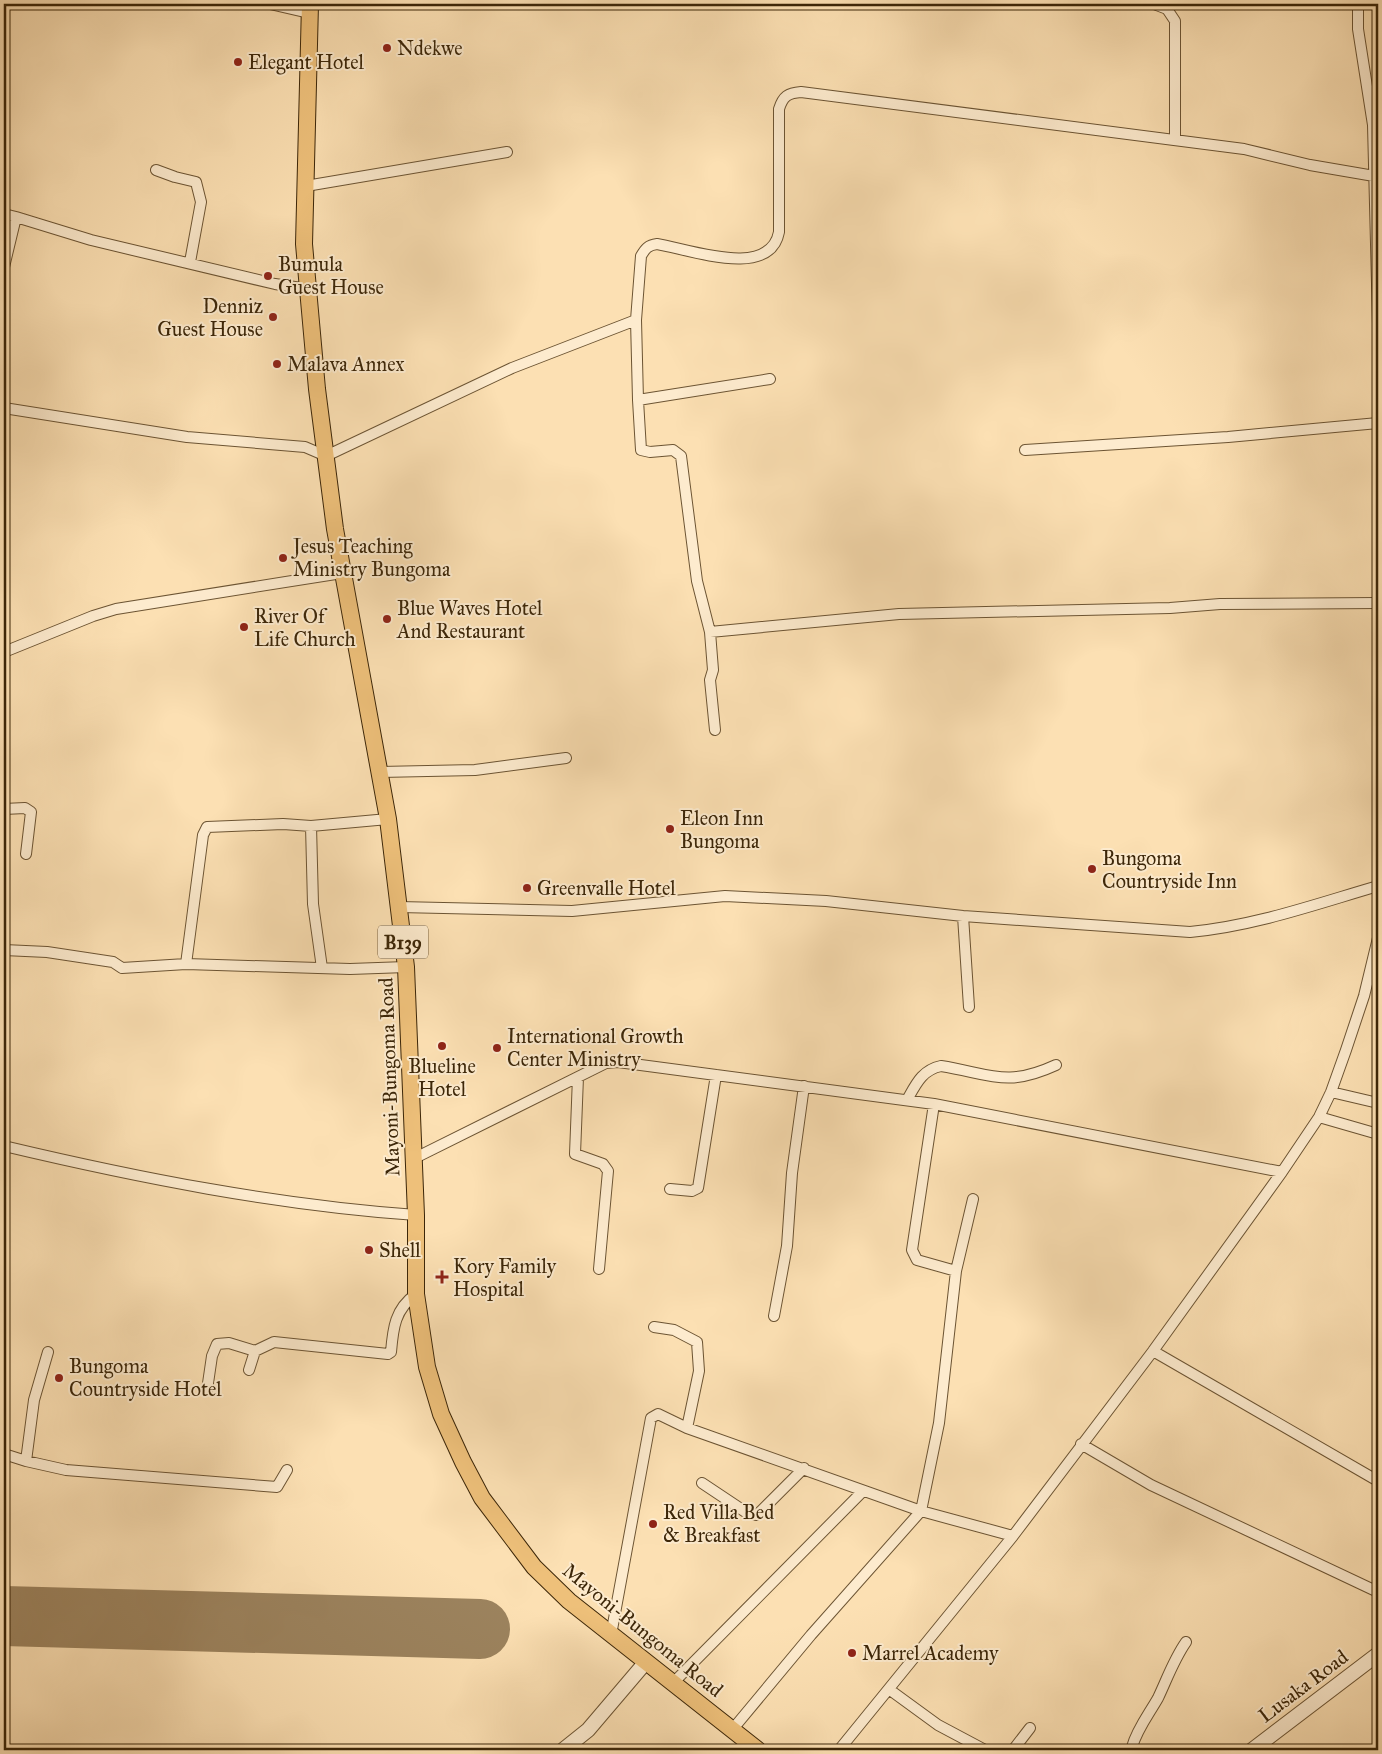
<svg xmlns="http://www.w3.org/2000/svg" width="1382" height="1754" viewBox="0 0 1382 1754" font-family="'IM FELL Great Primer',serif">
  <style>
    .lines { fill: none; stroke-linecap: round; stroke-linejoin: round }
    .runway { stroke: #9c835e; stroke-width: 60 }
    .minor-casing { stroke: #6c5433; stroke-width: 12 }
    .tertiary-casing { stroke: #6c5433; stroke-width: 16 }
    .primary-casing { stroke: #3c2608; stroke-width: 18 }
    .minor { stroke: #fdebce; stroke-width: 10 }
    .tertiary { stroke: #fdebce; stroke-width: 14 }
    .primary { stroke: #eec07a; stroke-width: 16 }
    .poi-dot { fill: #8f2418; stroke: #fdebce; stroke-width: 2 }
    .labels { text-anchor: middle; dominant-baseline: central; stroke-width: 4; stroke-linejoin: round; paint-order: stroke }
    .shield { fill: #fdebce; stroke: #766143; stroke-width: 1 }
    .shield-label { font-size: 19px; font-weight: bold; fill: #3c2608 }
    .poi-label { font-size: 20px; fill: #3c2608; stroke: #fdebce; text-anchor: start }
    .street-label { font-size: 20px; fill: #3c2608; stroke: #fdebce }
  </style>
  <rect width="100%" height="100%" fill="#fce0b3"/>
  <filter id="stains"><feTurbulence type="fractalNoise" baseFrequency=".004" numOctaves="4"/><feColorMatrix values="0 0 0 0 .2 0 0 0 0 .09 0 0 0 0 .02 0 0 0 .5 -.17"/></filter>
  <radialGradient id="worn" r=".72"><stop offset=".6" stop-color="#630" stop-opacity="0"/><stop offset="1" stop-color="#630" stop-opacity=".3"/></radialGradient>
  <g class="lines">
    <path class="runway" d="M4 1616 480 1629"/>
    <defs>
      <path id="minor" d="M270 4 309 13
        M1154 4 1167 9 1175 21V140
        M1358 4V29L1373 125 1378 323
        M156 170 175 177 196 182 201 202 190 262
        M306 186 507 152
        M4 214 16 217
        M4 267 16 217 91 240 275 284 308 289
        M638 400 636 320 641 256C645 249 648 245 657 244 689 249 770 280 779 232V109C783 96 788 93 801 92L1244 149 1310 165 1374 176
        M4 408 187 437 305 447 326 456 512 368 636 320
        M1025 450 1228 437 1378 423
        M710 632 899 614 1170 608 1220 604 1378 603
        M4 652 93 616 116 609 342 573
        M715 730 710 680 713 670 710 632 697 581 681 456 673 450 650 452 641 450 638 400 770 379
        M380 772 475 770 566 758
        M4 809 25 808 31 812 26 854
        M311 826 313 904 322 968
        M399 907 572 911 725 896 826 901 963 916 1190 932C1255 926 1316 904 1378 886
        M963 916 969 1007
        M4 950 47 952 113 962 122 968 186 964 203 835 207 827 283 824 311 826 388 819
        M186 964 350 969 406 967
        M578 1077 575 1154 603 1164 608 1171 599 1269
        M1331 1092 1378 1103
        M907 1100C916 1084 922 1070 941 1066 991 1074 1006 1088 1056 1065
        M934 1104 912 1250 917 1260 956 1271
        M1319 1117 1378 1134
        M4 1146C139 1178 276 1205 416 1215
        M413 1159 606 1063 618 1062 934 1104 1282 1172
        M670 1189 692 1191 698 1188 716 1075
        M774 1316 787 1246 792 1173 804 1086
        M654 1327 674 1330 697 1342 699 1371 687 1428
        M1153 1351 1378 1481
        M249 1370 255 1351 274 1342 388 1354 391 1352C393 1328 395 1309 416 1294
        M207 1390 212 1356 217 1344 229 1343 255 1351
        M1081 1444 1151 1485 1378 1592
        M4 1454 26 1461 34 1400 48 1352
        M26 1461 66 1470 277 1487 287 1470
        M702 1483 747 1513 757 1515 804 1468
        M611 1635 651 1418 658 1414 687 1428 921 1511 1013 1536
        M673 1683 863 1491
        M890 1690 938 1725 985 1750
        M732 1730 811 1635 921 1511 939 1423 956 1271 973 1199
        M839 1750 1013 1536 1153 1351 1282 1172 1319 1117 1331 1092 1346 1050 1364 996 1378 938
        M1013 1750 1030 1728
        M1134 1750 1132 1747C1137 1729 1149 1714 1158 1698 1167 1679 1174 1659 1186 1642"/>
      <path id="tertiary" d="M563 1750 588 1730 645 1663
        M1252 1750 1378 1654"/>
      <path id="primary" d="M310 4 304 244 308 289 317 389 335 529 388 819 406 967 416 1215V1294L427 1367 441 1414 463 1462 482 1498 534 1567 569 1601 758 1750"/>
    </defs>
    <use href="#minor" class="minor-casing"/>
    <use href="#tertiary" class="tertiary-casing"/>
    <use href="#primary" class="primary-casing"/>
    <use href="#minor" class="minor"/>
    <use href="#tertiary" class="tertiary"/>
    <use href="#primary" class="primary"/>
  </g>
  <g class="poi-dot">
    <circle cx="387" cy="48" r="5"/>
    <circle cx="238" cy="62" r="5"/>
    <circle cx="268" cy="276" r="5"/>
    <circle cx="273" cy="317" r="5"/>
    <circle cx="277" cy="364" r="5"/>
    <circle cx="283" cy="558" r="5"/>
    <circle cx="387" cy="619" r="5"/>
    <circle cx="244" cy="627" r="5"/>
    <circle cx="670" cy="829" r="5"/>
    <circle cx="1092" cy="869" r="5"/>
    <circle cx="527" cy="888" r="5"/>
    <circle cx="442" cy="1046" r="5"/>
    <circle cx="497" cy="1048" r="5"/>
    <circle cx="369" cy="1250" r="5"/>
    <path d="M439.5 1269.5h5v5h5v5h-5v5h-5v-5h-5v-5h5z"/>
    <circle cx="59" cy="1378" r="5"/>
    <circle cx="653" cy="1524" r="5"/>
    <circle cx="852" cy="1653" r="5"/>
  </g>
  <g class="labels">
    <rect class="shield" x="378" y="925.5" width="50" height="33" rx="4"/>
    <g class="shield-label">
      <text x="403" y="942">B139</text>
    </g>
    <g class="poi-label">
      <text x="397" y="48">Ndekwe</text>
      <text x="248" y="62">Elegant Hotel</text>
      <text x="278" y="264">Bumula<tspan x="278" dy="23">Guest House</tspan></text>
      <text x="263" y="306" text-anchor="end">Denniz<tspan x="263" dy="23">Guest House</tspan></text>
      <text x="287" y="364">Malava Annex</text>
      <text x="293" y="546">Jesus Teaching<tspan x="293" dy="23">Ministry Bungoma</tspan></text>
      <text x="397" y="608">Blue Waves Hotel<tspan x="397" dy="23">And Restaurant</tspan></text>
      <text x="254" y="616">River Of<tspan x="254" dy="23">Life Church</tspan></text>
      <text x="680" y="818">Eleon Inn<tspan x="680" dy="23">Bungoma</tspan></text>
      <text x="1102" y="858">Bungoma<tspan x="1102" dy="23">Countryside Inn</tspan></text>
      <text x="537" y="888">Greenvalle Hotel</text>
      <text x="507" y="1036">International Growth<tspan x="507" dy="23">Center Ministry</tspan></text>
      <text x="442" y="1066" text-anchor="middle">Blueline<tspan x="442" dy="23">Hotel</tspan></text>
      <text x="379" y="1250">Shell</text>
      <text x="453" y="1266">Kory Family<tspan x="453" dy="23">Hospital</tspan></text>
      <text x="69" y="1366">Bungoma<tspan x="69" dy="23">Countryside Hotel</tspan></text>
      <text x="663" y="1512">Red Villa Bed<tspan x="663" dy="23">&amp; Breakfast</tspan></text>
      <text x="862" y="1653">Marrel Academy</text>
    </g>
    <g class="street-label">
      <text transform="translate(389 1077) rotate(-92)">Mayoni-Bungoma Road</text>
      <text transform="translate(643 1630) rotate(39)">Mayoni-Bungoma Road</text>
      <text transform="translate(1303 1686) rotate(-37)">Lusaka Road</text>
    </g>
  </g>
  <rect width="1382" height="1754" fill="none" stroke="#fce0b3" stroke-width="20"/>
  <rect x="5" y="5" width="1372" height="1744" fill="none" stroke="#3c2608" stroke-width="2.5"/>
  <rect x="10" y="10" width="1362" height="1734" fill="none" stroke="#3c2608"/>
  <rect width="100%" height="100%" filter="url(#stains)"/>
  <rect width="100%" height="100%" fill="url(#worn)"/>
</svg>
